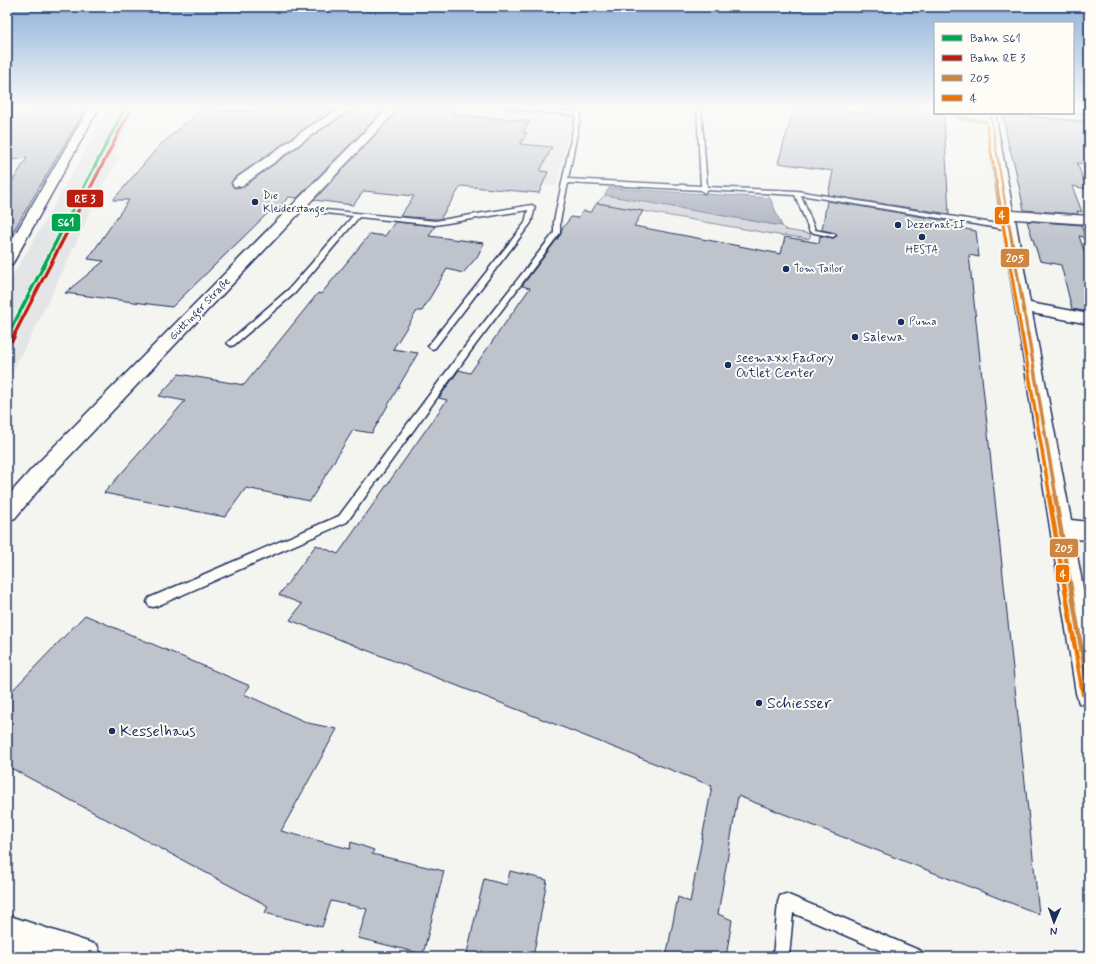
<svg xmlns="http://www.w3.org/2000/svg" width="1096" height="964" viewBox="0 0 1096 964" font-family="Mynerve,sans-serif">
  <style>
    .built { fill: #e4e5e6 }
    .green { fill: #d4d6db; stroke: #78829c }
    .water { fill: #aab0bf; stroke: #717c98 }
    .building { fill: #bfc3cc; stroke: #1b2f5e }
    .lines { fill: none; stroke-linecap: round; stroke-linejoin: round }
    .minor-tunnel { stroke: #c9cdd4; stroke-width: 12; stroke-dasharray: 12 6; stroke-linecap: butt }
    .service-casing { stroke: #1b2f5e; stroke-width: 3 }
    .minor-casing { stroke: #1b2f5e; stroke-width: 3 }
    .service { fill: #fdfcf7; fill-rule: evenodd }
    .minor { fill: #fdfcf7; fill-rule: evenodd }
    .bus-1-far3-casing { stroke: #fdfcf7; stroke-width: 3.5 }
    .bus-1-far2-casing { stroke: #fdfcf7; stroke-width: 5 }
    .bus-1-far1-casing { stroke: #fdfcf7; stroke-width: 6 }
    .bus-1-casing { stroke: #fdfcf7; stroke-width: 8 }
    .bus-2-far3-casing { stroke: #fdfcf7; stroke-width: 3.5 }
    .bus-2-far2-casing { stroke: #fdfcf7; stroke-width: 5 }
    .bus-2-far1-casing { stroke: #fdfcf7; stroke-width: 6 }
    .bus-2-casing { stroke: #fdfcf7; stroke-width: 8 }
    .bus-1-far3 { stroke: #cd853f; stroke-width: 2 }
    .bus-1-far2 { stroke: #cd853f; stroke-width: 3 }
    .bus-1-far1 { stroke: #cd853f; stroke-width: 3.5 }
    .bus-1 { stroke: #cd853f; stroke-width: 4.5 }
    .bus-2-far3 { stroke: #ec7405; stroke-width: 2 }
    .bus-2-far2 { stroke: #ec7405; stroke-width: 3 }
    .bus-2-far1 { stroke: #ec7405; stroke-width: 3.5 }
    .bus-2 { stroke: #ec7405; stroke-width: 4.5 }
    .rail-1-far2-casing { stroke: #fdfcf7; stroke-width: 4.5 }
    .rail-1-far1-casing { stroke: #fdfcf7; stroke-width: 5.5 }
    .rail-1-casing { stroke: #fdfcf7; stroke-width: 7 }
    .rail-2-far2-casing { stroke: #fdfcf7; stroke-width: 4.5 }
    .rail-2-far1-casing { stroke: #fdfcf7; stroke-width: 5.5 }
    .rail-2-casing { stroke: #fdfcf7; stroke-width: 7 }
    .rail-1-far2 { stroke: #00a651; stroke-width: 3 }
    .rail-1-far1 { stroke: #00a651; stroke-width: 3.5 }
    .rail-1 { stroke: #00a651; stroke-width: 4.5 }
    .rail-2-far2 { stroke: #bb1e10; stroke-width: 3 }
    .rail-2-far1 { stroke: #bb1e10; stroke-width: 3.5 }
    .rail-2 { stroke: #bb1e10; stroke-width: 4.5 }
    .poi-dot { fill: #1b2f5e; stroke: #fdfcf7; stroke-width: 1.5 }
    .labels { text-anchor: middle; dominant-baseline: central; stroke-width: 4; stroke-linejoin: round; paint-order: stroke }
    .far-poi-label { font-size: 11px; fill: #1b2f5e; stroke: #fdfcf7; text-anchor: start }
    .far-street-label { font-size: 11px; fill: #1b2f5e; stroke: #fdfcf7 }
    .poi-label { font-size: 13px; fill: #1b2f5e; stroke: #fdfcf7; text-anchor: start }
    .near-poi-label { font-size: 16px; fill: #1b2f5e; stroke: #fdfcf7; text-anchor: start }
    .line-badge { stroke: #fdfcf7; stroke-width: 1.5 }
    .badge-label { font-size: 11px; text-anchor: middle; font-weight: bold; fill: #fff }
  </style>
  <rect width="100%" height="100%" fill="#f4f4f1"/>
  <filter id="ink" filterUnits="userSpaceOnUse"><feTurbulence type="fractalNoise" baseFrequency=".025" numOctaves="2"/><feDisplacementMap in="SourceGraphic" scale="8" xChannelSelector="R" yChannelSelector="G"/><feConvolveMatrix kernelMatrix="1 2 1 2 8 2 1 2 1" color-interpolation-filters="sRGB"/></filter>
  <g filter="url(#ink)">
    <path class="built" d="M110 108H134L131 120 113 157H119L104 183 50 298 7 383V286Z
      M403 108H575L556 186 350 164Z"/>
    <path class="green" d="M605 195 782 226 786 230 811 234 809 239 784 235V236L597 203Z"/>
    <path class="water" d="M609 188 770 198 782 226 605 195Z"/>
    <path class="building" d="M7 108H86L7 242V190L27 158 7 161Z
      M272 108 337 109 308 126 233 179 231 184 234 188 243 187 318 132 355 108H386L297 198 289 197 275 211H270L172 307 65 293 104 261 88 259 129 200H113L161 144 202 110 270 111Z
      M400 108H457L452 115 530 121 523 132 527 133 520 144 552 147 540 171 548 172 539 193 461 186 440 219H435L400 216 414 196 364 191 353 205 314 200Z
      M794 108H827L868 113 869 108H935V113H942L944 119 949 214 828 195 833 171 778 163Z
      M1003 113 1026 114 1032 117 1089 122V164L1077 163 1087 189 1072 186 1082 212 1077 211 1078 214 1024 210 1014 163 1008 143Z
      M827 201 949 221 950 226 976 231 979 257 969 255 1039 914 738 796 718 914 732 920 726 957H666L678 897 690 902 712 786 290 620 302 604 279 595 316 545 338 554 447 400 439 398 459 370 470 373 530 288 522 286 561 234 562 229 571 217 578 218 583 211 591 212 597 203 643 211 634 226 781 254 785 237 819 243 820 236 833 238 837 236 835 233 822 230Z
      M1027 221 1081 225 1085 237 1079 236 1089 265V312L1072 309 1061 265 1040 261Z
      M395 222 435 226 429 236 484 243 477 257 463 273 447 269 422 311H417L393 349 418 353 372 433 353 430 310 501 246 488 225 517 104 493 185 401 159 396 179 374 244 385 318 293 321 294 370 234 385 236Z
      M85 615 250 686 244 694 308 723 337 729 281 831 350 849 351 842 374 850 372 854 444 871 423 954 358 938 367 909 331 901 322 927 265 913 268 906 7 766V696Z
      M510 871 547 880 533 957H466L484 879 507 885Z"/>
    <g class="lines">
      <path class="minor-tunnel" d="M922 108 935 110"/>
      <defs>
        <path id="service" d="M505 108H524L577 112 578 108H582L568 179 701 186 697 108H701L707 187 797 191 1010 226 1013 228 1010 230 801 195 815 230 835 234 836 235 833 237 810 232 795 195 707 190 704 193 701 190 568 183 560 221V233L473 348 347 522 157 606 153 607 149 606 147 602 149 598 339 516 467 344 554 233V221L576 115 507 109Z
          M532 205 535 207 531 223 435 348 432 349 428 346 525 223 528 210 435 225 359 217 295 293 234 345 231 346 227 343 289 289 353 216 298 210 296 209V207L435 221Z
          M786 894 921 951 923 957H896L793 913 789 957H773L778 902 780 896Z"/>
        <path id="minor" d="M89 108H99L14 261 12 264 7 265V248Z
          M342 108H354L317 131 242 186H234L232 183 234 180 309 127Z
          M388 108H399L45 482 15 518 7 521V497L31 470Z
          M955 113H995L1013 211 1089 216V224L1015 219 1030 303 1089 314V324L1032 313 1071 520 1089 522V540L1074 539 1089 620V706L1079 703 1076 693 986 120 960 116Z
          M1027 113 1089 115V121L1032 116Z
          M7 915 97 945 102 957H32L7 949Z"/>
      </defs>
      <use href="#service" class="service-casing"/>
      <use href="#minor" class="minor-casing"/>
      <use href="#service" class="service"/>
      <use href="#minor" class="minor"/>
      <defs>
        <path id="bus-1-far3" d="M990 113 1006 208"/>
        <path id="bus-1-far2" d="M1006 207 1028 335"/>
        <path id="bus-1-far1" d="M1028 334 1056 497"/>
        <path id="bus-1" d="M1055 496 1089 693"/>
        <path id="bus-2-far3" d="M959 119 986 122 1001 208"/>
        <path id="bus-2-far2" d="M1000 207 1022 335"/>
        <path id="bus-2-far1" d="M1022 334 1050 497"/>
        <path id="bus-2" d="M1049 496 1083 694"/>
      </defs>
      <use href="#bus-1-far3" class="bus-1-far3-casing"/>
      <use href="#bus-1-far2" class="bus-1-far2-casing"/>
      <use href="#bus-1-far1" class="bus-1-far1-casing"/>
      <use href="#bus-1" class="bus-1-casing"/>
      <use href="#bus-2-far3" class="bus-2-far3-casing"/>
      <use href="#bus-2-far2" class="bus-2-far2-casing"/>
      <use href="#bus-2-far1" class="bus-2-far1-casing"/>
      <use href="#bus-2" class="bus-2-casing"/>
      <use href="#bus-1-far3" class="bus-1-far3"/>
      <use href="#bus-1-far2" class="bus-1-far2"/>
      <use href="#bus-1-far1" class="bus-1-far1"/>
      <use href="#bus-1" class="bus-1"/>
      <use href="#bus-2-far3" class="bus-2-far3"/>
      <use href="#bus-2-far2" class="bus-2-far2"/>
      <use href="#bus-2-far1" class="bus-2-far1"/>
      <use href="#bus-2" class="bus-2"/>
      <defs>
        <path id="rail-1-far2" d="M73 208 125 108"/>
        <path id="rail-1-far1" d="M8 335 74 207"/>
        <path id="rail-1" d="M7 337 8 334"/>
        <path id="rail-2-far2" d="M80 208 130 111"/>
        <path id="rail-2-far1" d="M14 335 80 207"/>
        <path id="rail-2" d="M12 340 15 334"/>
      </defs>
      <use href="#rail-1-far2" class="rail-1-far2-casing"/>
      <use href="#rail-1-far1" class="rail-1-far1-casing"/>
      <use href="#rail-1" class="rail-1-casing"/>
      <use href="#rail-2-far2" class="rail-2-far2-casing"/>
      <use href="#rail-2-far1" class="rail-2-far1-casing"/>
      <use href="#rail-2" class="rail-2-casing"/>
      <use href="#rail-1-far2" class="rail-1-far2"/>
      <use href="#rail-1-far1" class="rail-1-far1"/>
      <use href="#rail-1" class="rail-1"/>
      <use href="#rail-2-far2" class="rail-2-far2"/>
      <use href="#rail-2-far1" class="rail-2-far1"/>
      <use href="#rail-2" class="rail-2"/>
    </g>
  </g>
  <linearGradient id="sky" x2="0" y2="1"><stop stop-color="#8fb2d8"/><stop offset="0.44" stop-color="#fafaf9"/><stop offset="1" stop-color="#fafaf9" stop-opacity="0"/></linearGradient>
  <rect width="1096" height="243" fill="url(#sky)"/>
  <g class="poi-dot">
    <circle cx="255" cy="202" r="4"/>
    <circle cx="898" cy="225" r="4"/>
    <circle cx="922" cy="237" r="4"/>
    <circle cx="786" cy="269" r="4"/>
    <circle cx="901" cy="322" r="4"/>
    <circle cx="855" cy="337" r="4"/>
    <circle cx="728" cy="365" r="4"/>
    <circle cx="759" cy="703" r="4"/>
    <circle cx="112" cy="731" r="4"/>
  </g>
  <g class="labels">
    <g class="far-poi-label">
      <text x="263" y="196">Die<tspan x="263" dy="13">Kleiderstange</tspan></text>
      <text x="906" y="225">Dezernat II</text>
      <text x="922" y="250" text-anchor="middle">HESTA</text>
      <text x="794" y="269">Tom Tailor</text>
      <text x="909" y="322">Puma</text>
    </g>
    <g class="far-street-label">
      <text transform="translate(200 309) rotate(-46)">Güttinger Straße</text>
    </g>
    <g class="poi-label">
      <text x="863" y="337">Salewa</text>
      <text x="736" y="358">seemaxx Factory<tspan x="736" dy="15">Outlet Center</tspan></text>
    </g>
    <g class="near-poi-label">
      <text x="767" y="703">Schiesser</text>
      <text x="120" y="731">Kesselhaus</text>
    </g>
  </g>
  <g class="line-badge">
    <rect x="66" y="189" width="38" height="19" rx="4" fill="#bb1e10"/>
    <rect x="994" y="206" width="16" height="19" rx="4" fill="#ec7405"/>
    <rect x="51" y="213" width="30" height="19" rx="4" fill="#00a651"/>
    <rect x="1000" y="248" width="30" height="20" rx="4" fill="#cd853f"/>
    <rect x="1049" y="538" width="30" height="20" rx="4" fill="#cd853f"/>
    <rect x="1055" y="564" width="15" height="19" rx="4" fill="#ec7405"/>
  </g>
  <g class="badge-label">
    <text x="85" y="203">RE 3</text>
    <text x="1002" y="219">4</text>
    <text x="66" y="226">S61</text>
    <text x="1015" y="262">205</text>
    <text x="1064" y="552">205</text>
    <text x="1063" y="578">4</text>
  </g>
  <rect width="1096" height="964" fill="none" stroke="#fdfcf7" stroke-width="24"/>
  <rect x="12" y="12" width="1072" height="940" fill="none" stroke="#1b2f5e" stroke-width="1.5" filter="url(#ink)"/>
  <rect x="934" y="22" width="140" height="92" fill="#fdfcf7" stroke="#a3aaba"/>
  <rect x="942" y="35" width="20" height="6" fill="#00a651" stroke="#a3aaba"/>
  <text x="970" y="42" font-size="12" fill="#1b2f5e">Bahn S61</text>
  <rect x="942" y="55" width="20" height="6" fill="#bb1e10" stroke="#a3aaba"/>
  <text x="970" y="62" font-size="12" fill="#1b2f5e">Bahn RE 3</text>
  <rect x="942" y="75" width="20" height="6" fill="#cd853f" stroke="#a3aaba"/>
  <text x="970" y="82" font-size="12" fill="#1b2f5e">205</text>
  <rect x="942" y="95" width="20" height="6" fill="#ec7405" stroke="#a3aaba"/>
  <text x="970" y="102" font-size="12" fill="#1b2f5e">4</text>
  <g transform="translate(1054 922) rotate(182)" stroke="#fdfcf7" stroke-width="3" paint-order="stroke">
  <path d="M0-3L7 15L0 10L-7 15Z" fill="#1b2f5e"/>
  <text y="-6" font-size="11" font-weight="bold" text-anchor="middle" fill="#1b2f5e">N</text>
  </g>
</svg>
